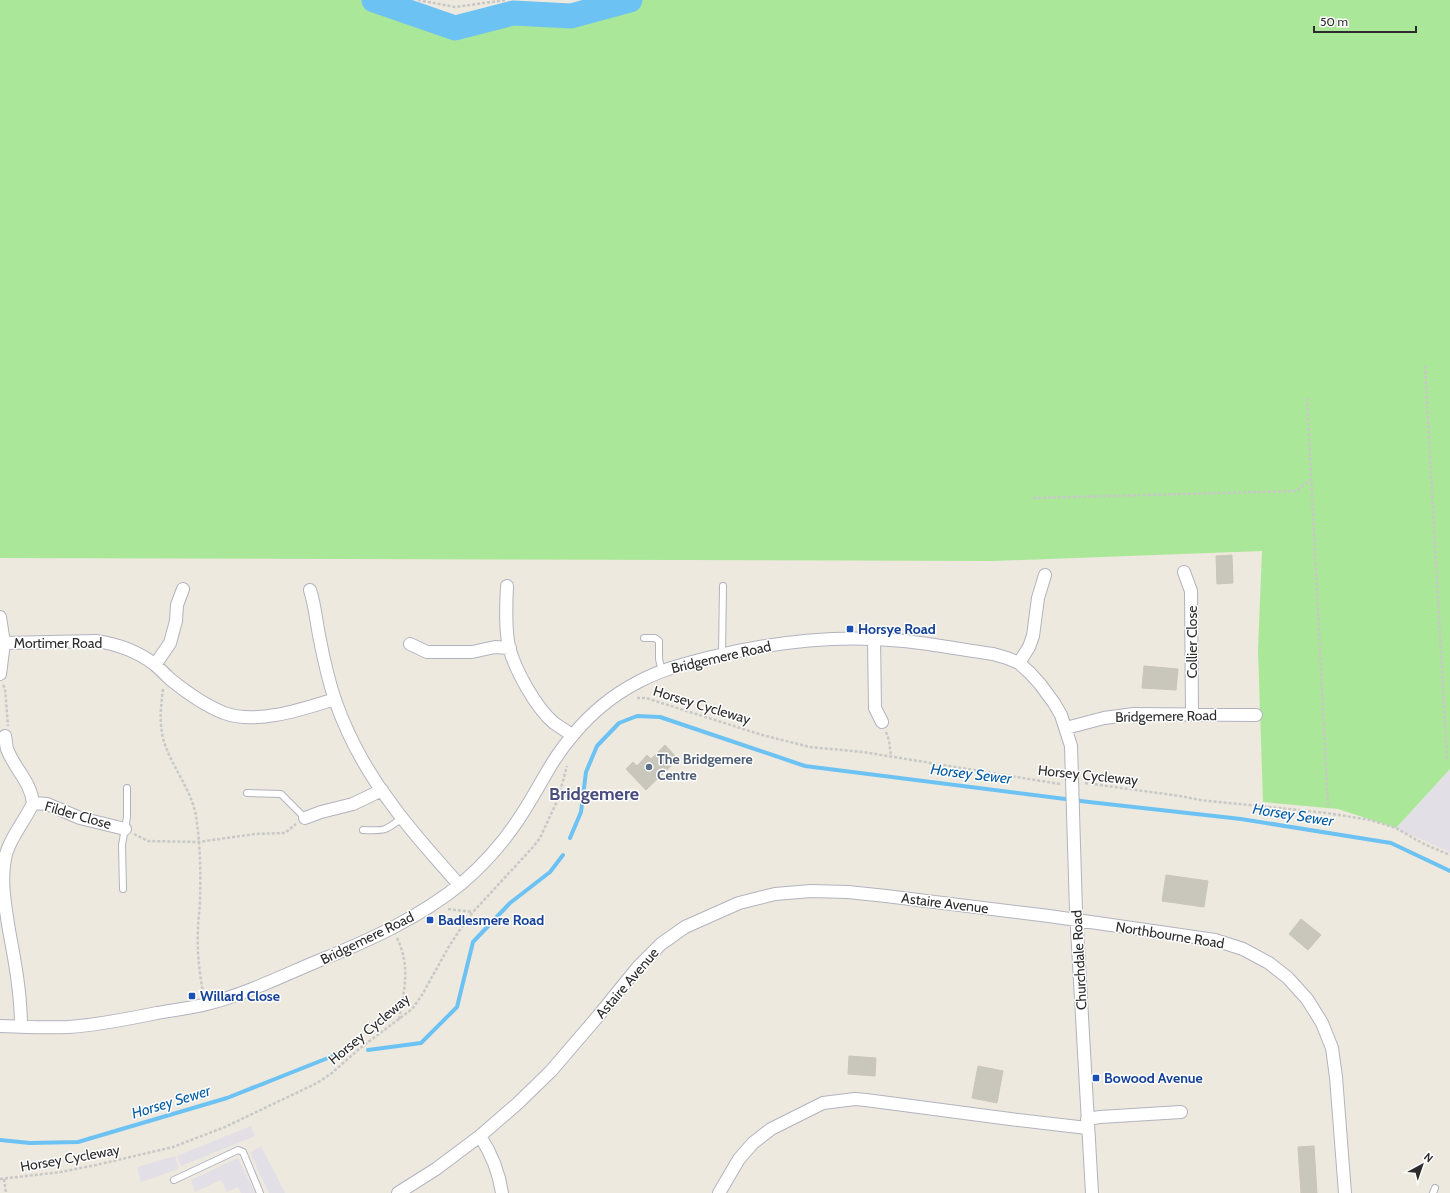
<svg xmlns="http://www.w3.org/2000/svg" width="1450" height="1193" viewBox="0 0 1450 1193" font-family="Cabin,sans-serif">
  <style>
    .industrial { fill: #e2dfe7 }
    .green { fill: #abe799 }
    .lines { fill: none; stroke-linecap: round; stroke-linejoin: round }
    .stream { stroke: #6dc2f4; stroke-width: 4 }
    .river { stroke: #6dc2f4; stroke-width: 25 }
    .building { fill: #c9c7bc; stroke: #cac5b7 }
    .service-casing { stroke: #b2b3c0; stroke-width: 8 }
    .minor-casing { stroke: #b2b3c0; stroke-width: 14 }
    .path { stroke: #c8c8c8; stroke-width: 2.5; stroke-dasharray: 3 2; stroke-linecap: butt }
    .service { stroke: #fff; stroke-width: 6 }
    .minor { stroke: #fff; stroke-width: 12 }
    .transit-dot { fill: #1a4fb4; stroke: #fff; stroke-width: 1.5 }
    .service-dot { fill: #5c6f8a; stroke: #fff; stroke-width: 1.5 }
    .labels { text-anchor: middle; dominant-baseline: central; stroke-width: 3; stroke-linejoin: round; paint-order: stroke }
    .transit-label { font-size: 14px; font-weight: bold; fill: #164399; stroke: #fff; text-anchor: start }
    .street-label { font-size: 14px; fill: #2c2c2c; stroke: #fff }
    .service-label { font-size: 14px; font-weight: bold; fill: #4e5e75; stroke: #fff; text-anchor: start }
    .water-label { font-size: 15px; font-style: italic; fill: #085ea5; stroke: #fff }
    .district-label { font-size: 18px; font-weight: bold; fill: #4a4e7f; stroke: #fff }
  </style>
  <rect width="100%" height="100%" fill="#eee9de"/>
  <path class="industrial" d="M1450 769V852L1396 828Z
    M251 1126 255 1136 181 1166 177 1156Z
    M261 1146 285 1193H269L250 1153Z
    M175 1156 179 1169 141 1182 137 1167Z
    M238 1158 255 1193H241L238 1187 227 1192 221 1180 195 1192 191 1180Z"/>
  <path class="green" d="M0 0H373L455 28 513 13 571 16 630 0H1450V769L1396 828 1338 809 1263 802 1258 650 1262 551 994 561 0 558Z"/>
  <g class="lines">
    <path class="stream" d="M570 838 581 812 586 772 597 746 619 723 637 716 660 717 805 766 1089 802 1241 819 1391 843 1450 871
      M368 1050 421 1043 457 1007 473 942 510 903 550 872 563 855
      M0 1140 30 1143 78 1142 227 1098 343 1052"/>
    <path class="river" d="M374 0 455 28 513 13 571 16 630 0"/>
  </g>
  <path class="building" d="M1232 555 1233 583 1217 584 1216 556Z
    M1144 666 1178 669 1176 690 1142 688Z
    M665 745 678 759 646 790 626 769 633 762 637 766 647 755 651 759Z
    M1166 875 1208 881 1204 907 1162 901Z
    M1301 919 1321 935 1308 950 1289 934Z
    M849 1056 876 1058 875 1076 848 1074Z
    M978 1066 1003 1071 997 1103 972 1098Z
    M1314 1146 1317 1193H1301L1298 1147Z"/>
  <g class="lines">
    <defs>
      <path id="service" d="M644 638H655L659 641V659L662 671
        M722 654 723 586
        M247 793 281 794 305 818
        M363 830C385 831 385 831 402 818
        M123 889 122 845 127 817V788
        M174 1180 238 1150 243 1152 260 1193
        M1433 1193 1435 1188"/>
      <path id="minor" d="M1184 572 1191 591 1192 714
        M507 586C506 606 505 628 509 647 515 670 536 708 554 723 560 727 566 731 572 735
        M310 590C315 605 316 620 319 635 323 656 328 679 335 700 348 737 369 775 393 806 413 834 437 859 459 885
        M0 617 4 643 0 674
        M874 639 875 708 882 722
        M4 643 96 641C117 644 137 651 154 664 160 669 165 674 170 679 186 692 204 705 224 713 257 725 303 709 335 699
        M410 644 427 652H472L495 647 510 648
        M1019 663 1029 647 1033 636 1038 598 1045 575
        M155 665 170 643 176 621 177 605 183 589
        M1066 728 1104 718 1134 714 1256 715
        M5 736C6 740 6 745 7 749 14 768 31 782 33 803L47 804 80 818 125 829
        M305 818 321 812 353 804 382 790
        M0 1026C22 1027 45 1028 68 1027 98 1025 128 1019 157 1013 174 1010 191 1008 207 1004 246 994 282 976 318 961 368 941 419 918 462 883 489 860 512 832 530 801 544 778 555 755 573 735 591 713 613 695 638 682 660 670 684 664 707 658 771 642 839 634 904 641 934 644 964 650 993 654L1007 658 1019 663 1030 673 1040 684 1054 703 1061 715 1071 746 1076 911 1092 1193
        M21 1027C21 994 15 962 9 930 5 905 0 879 6 854 11 836 25 821 33 803
        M1087 1119 1100 1117 1181 1112
        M480 1136C491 1153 499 1172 502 1193
        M398 1193 436 1169 480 1136 517 1104 551 1071 599 1015 638 967 661 944 685 927 739 903 775 894 811 891 848 892 886 896 1049 916 1215 940 1243 949 1269 963 1288 978 1307 999 1322 1023 1332 1048 1336 1077 1345 1193
        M719 1193 739 1159 753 1143 771 1129 823 1103 855 1099 866 1100 1010 1119 1087 1128"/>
    </defs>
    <use href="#service" class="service-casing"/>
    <use href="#minor" class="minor-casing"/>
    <path class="path" d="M418 0 455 7 506 0
      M1425 366 1447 761
      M1307 398 1328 806
      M1033 498 1297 491 1311 479
      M3 685 5 688 8 726
      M163 689C161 705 159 721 163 738 170 765 191 788 196 816 200 843 201 872 200 898 200 909 198 919 198 929 197 950 199 972 203 992
      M637 698H646L762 735 810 747 863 752 1060 784
      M886 732 889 740 891 757
      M1085 783 1180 796 1200 800 1327 813 1370 820 1396 828 1424 844 1450 855
      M134 834 148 841 198 842 255 834 285 833 296 824
      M448 909 472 912
      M397 938C411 967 404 990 399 1020
      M0 1179 61 1172 96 1165 173 1147 225 1127 317 1083 332 1073 359 1049 412 1009 422 995 448 948 461 928 473 912 534 846 540 838 558 799 567 766
      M4 1179 6 1193"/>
    <use href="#service" class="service"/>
    <use href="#minor" class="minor"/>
  </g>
  <g class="transit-dot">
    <rect x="846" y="625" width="8" height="8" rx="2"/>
    <rect x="426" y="916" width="8" height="8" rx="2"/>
    <rect x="188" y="992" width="8" height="8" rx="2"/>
    <rect x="1092" y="1074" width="8" height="8" rx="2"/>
  </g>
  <circle class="service-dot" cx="649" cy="767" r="4"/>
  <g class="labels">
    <g class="transit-label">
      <text x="858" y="629">Horsye Road</text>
      <text x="438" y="920">Badlesmere Road</text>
      <text x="200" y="996">Willard Close</text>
      <text x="1104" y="1078">Bowood Avenue</text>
    </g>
    <g class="street-label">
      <text transform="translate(1192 642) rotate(-90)">Collier Close</text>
      <text x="58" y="643">Mortimer Road</text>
      <text transform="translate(721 657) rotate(-13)">Bridgemere Road</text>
      <text transform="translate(702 705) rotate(17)">Horsey Cycleway</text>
      <text transform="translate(1166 716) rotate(-1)">Bridgemere Road</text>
      <text transform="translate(1088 775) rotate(6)">Horsey Cycleway</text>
      <text transform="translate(78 815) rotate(16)">Filder Close</text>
      <text transform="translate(945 903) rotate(7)">Astaire Avenue</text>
      <text transform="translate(1170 935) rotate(9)">Northbourne Road</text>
      <text transform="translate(367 938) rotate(-26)">Bridgemere Road</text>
      <text transform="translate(1079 960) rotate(-93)">Churchdale Road</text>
      <text transform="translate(627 983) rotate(-49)">Astaire Avenue</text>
      <text transform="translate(369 1029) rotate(-40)">Horsey Cycleway</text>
      <text transform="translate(70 1158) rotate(-10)">Horsey Cycleway</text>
    </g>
    <g class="service-label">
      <text x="657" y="759">The Bridgemere<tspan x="657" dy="16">Centre</tspan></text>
    </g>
    <g class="water-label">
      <text transform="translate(971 774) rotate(7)">Horsey Sewer</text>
      <text transform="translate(1293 815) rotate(9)">Horsey Sewer</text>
      <text transform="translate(171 1102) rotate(-17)">Horsey Sewer</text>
    </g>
    <g class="district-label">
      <text x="594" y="794">Bridgemere</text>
    </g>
  </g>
  <g transform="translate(1422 1165) rotate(40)" stroke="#ffffff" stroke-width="3" paint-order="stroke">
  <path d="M0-3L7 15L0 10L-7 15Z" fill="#2c2c2c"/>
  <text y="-6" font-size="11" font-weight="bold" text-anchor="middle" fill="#2c2c2c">N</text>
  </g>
  <path d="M1314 26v6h102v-6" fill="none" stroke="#2c2c2c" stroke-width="2"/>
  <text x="1320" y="26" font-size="12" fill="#2c2c2c" stroke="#ffffff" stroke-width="3" paint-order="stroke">50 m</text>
</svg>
